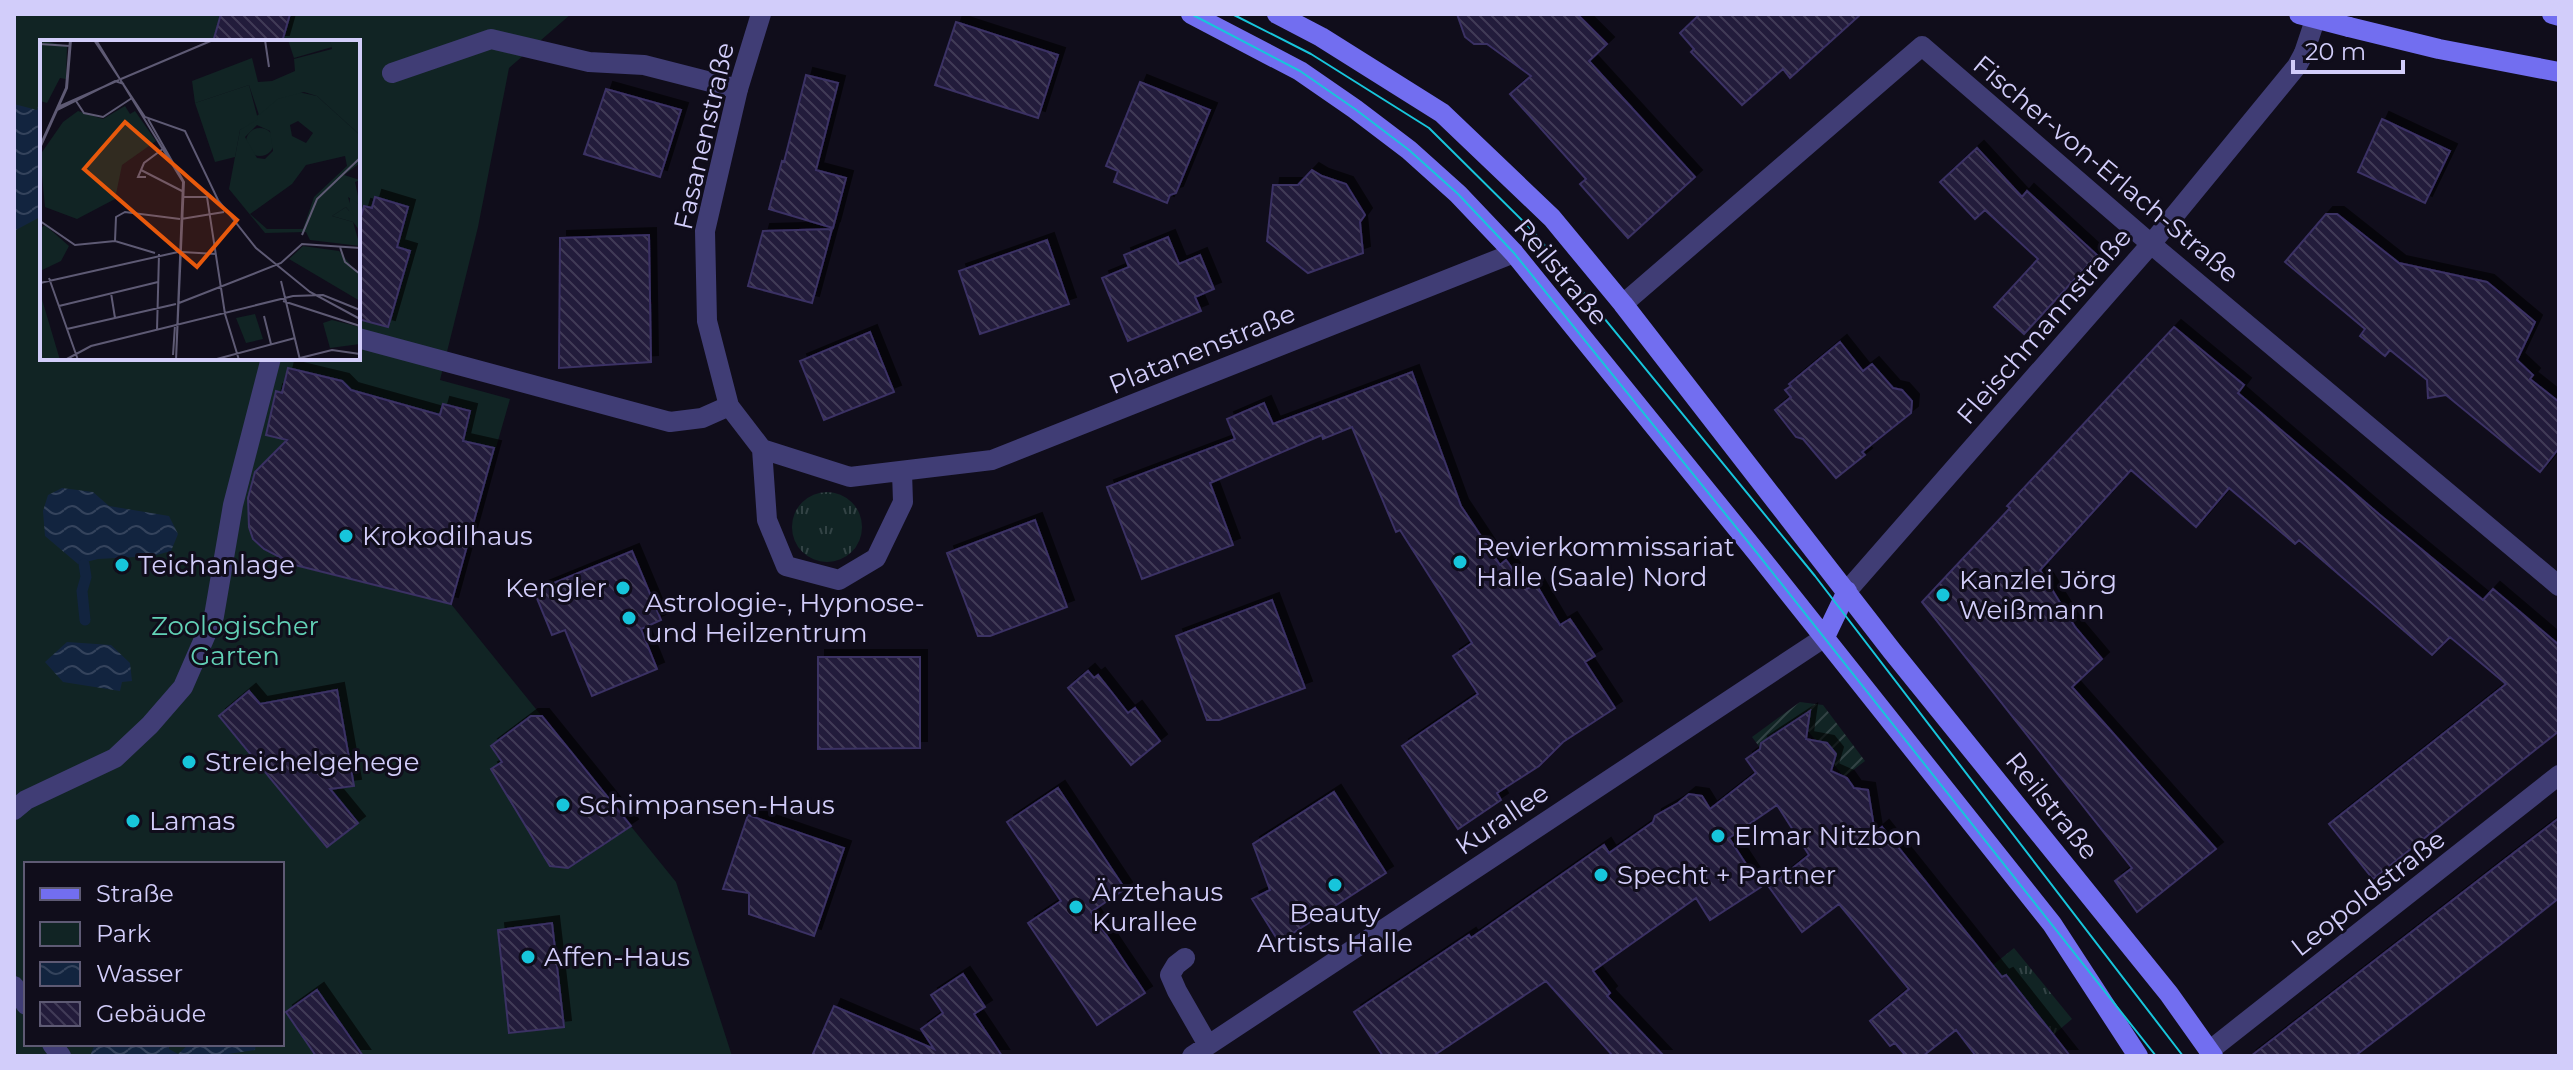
<svg xmlns="http://www.w3.org/2000/svg" width="2573" height="1070" viewBox="0 0 2573 1070" font-family="Montserrat,sans-serif">
  <style>
    .grass { fill: url(#grass-tufts) }
    .park { fill: #112424; fill-rule: evenodd }
    .garden { fill: url(#garden-furrows) }
    .water { fill: url(#water-waves) }
    .lines { fill: none; stroke-linecap: round; stroke-linejoin: round }
    .stream { stroke: #12243f; stroke-width: 11 }
    .building { fill: url(#building-back-hatch); stroke: #3a3064; stroke-width: 2; filter: url(#shadow) }
    .lane { stroke: #403d75; stroke-width: 20 }
    .street { stroke: #403d75; stroke-width: 20 }
    .secondary { stroke: #726ef0; stroke-width: 20 }
    .tram { stroke: #17c5db; stroke-width: 2 }
    .secondary-bridge { stroke: #726ef0; stroke-width: 20 }
    .poi-dot { fill: #17c5db; stroke: #100d1b; stroke-width: 3 }
    .labels { text-anchor: middle; dominant-baseline: central; stroke-width: 6; stroke-linejoin: round; paint-order: stroke }
    .street-label { font-size: 26px; fill: #d2cdfa; stroke: #100d1b }
    .poi-label { font-size: 26px; fill: #d2cdfa; stroke: #100d1b; text-anchor: start }
    .park-label { font-size: 26px; fill: #62d1b6; stroke: #100d1b }
    .inset-road { fill: none; stroke: #5e5a74; stroke-width: 2 }
    .view { fill: #e8590c; fill-opacity: 0.15; stroke: #e8590c; stroke-width: 4 }
    .inset-edge { fill: none; stroke: #d2cdfa; stroke-width: 4 }
  </style>
  <defs>
    <pattern id="grass-tufts" width="24" height="20" patternUnits="userSpaceOnUse" patternTransform="scale(2)"><rect width="24" height="20" fill="#112424"/><path d="M3 7l-1-3M5 7V3M7 7l1-3M15 17l-1-3M17 17v-4M19 17l1-3" fill="none" stroke="#334345"/></pattern>
    <pattern id="garden-furrows" width="10" height="10" patternUnits="userSpaceOnUse" patternTransform="scale(2)"><rect width="10" height="10" fill="#112424"/><path d="M-1 1l2-2M0 10L10 0M9 11l2-2" fill="none" stroke="#334345"/></pattern>
    <pattern id="water-waves" width="16" height="10" patternUnits="userSpaceOnUse" patternTransform="scale(2)"><rect width="16" height="10" fill="#12243f"/><path d="M0 5q4-4 8 0t8 0" fill="none" stroke="#34435c"/></pattern>
    <pattern id="building-back-hatch" width="6" height="6" patternUnits="userSpaceOnUse" patternTransform="scale(2)"><rect width="6" height="6" fill="#221b3a"/><path d="M-1 5l2 2M0 0l6 6M5-1l2 2" fill="none" stroke="#413b57"/></pattern>
    <filter id="shadow"><feDropShadow dx="7" dy="-7" stdDeviation="0" flood-color="#0009"/></filter>
  </defs>
  <rect width="100%" height="100%" fill="#100d1b"/>
  <path class="grass" d="M792 527a35 35 0 1 1 70 0a35 35 0 1 1-70 0Z
    M2014 948 2072 1019 2053 1035 2006 976 2003 977 1993 965Z"/>
  <path class="park" d="M14 14H571L509 68 478 227 440 380 510 399 451 604 676 882 732 1056H14ZM42 42H358V358H42ZM26 864H282V1044H26Z"/>
  <path class="garden" d="M1800 702 1823 705 1865 761 1844 777 1833 763 1835 754 1827 743 1819 744 1807 730 1808 723 1794 720 1793 728 1761 749 1752 737Z"/>
  <path class="water" d="M42 92V216L14 231V104L37 110Z
    M62 488 93 492 109 506 169 516 178 534 171 551 153 556 98 559 78 564 45 536 43 511 48 495Z
    M67 642 111 645 130 663 132 681 122 682 120 691 63 682 45 662Z
    M95 1044H119L125 1047 135 1044H169V1049L178 1054 189 1044H256L255 1050 215 1056H90Z"/>
  <g class="lines">
    <path class="stream" d="M84 564 86 577 82 591 85 620"/>
  </g>
  <path class="building" d="M221 14H290L282 42H213Z
    M1457 14H1577L1607 44 1589 61 1695 177 1628 238 1580 184 1586 179 1510 94 1531 76 1487 44H1474L1465 37Z
    M1700 14H1861L1790 78 1783 69 1742 105 1691 52 1694 49 1680 33Z
    M956 22 1058 55 1038 118 935 85Z
    M806 75 838 83 816 170 846 178 833 228 769 209 782 161 784 162Z
    M1140 82 1210 110 1176 193 1170 195 1167 203 1114 182 1118 171 1106 166Z
    M606 89 681 110 660 177 584 154Z
    M2382 119 2450 151 2425 203 2358 172Z
    M1977 148 2022 197 2027 191 2097 255 2024 334 1994 307 2038 259 1985 210 1975 219 1940 182Z
    M1312 170 1322 176 1346 184 1365 215 1360 222 1363 253 1308 273 1267 241 1273 185H1298Z
    M375 197 408 207 397 247 410 251 388 327 358 319V227L364 206 372 208Z
    M2326 214H2337L2399 263 2487 282 2535 322 2517 360 2533 375 2530 379 2559 402V448L2540 472 2446 395 2428 398 2427 380 2390 350 2385 356 2360 336 2365 329 2285 262Z
    M832 229 812 303 748 286 763 231Z
    M649 235 651 362 559 368 560 238Z
    M1168 237 1179 264 1200 255 1214 289 1195 297 1201 311 1128 341 1102 278 1129 267 1124 255Z
    M1047 240 1069 304 980 334 959 271Z
    M2174 327 2244 385 2238 393 2380 515 2483 600 2493 589 2559 645V731L2373 879 2329 824 2506 684 2450 637 2432 655 2299 540 2295 544 2229 488 2196 527 2131 470 2040 570 2075 627 2102 659 2072 687 2216 849 2137 912 2115 881 2132 868 1922 602 2010 508 2007 506Z
    M870 332 894 392 824 420 800 361Z
    M1840 342 1863 371 1872 364 1893 388 1902 390 1912 401 1911 413 1862 452 1865 455 1836 478 1803 439 1796 437 1775 410 1791 397 1785 390 1791 386 1789 384Z
    M288 368 342 381 351 390 440 415 443 404 470 411 463 441 494 448 451 604 295 565 264 549 253 539 249 527 248 498 255 472 287 440 266 435 276 391 282 393Z
    M1412 372 1461 506 1500 565 1506 560 1527 589 1536 584 1560 625 1570 619 1595 656 1585 662 1615 708 1563 742 1539 766 1497 793 1501 800 1458 829 1402 746 1478 694 1453 656 1472 643 1400 530 1396 532 1352 427 1323 439 1322 435 1210 483 1233 545 1142 579 1107 487 1235 439 1227 419 1264 403 1273 424Z
    M1035 520 1067 607 990 636H978L947 553Z
    M632 551 661 620 641 629 657 669 592 696 565 630 552 635 534 591Z
    M1272 600 1305 688 1219 720H1207L1176 636Z
    M818 657H920V748L818 749Z
    M1088 671 1094 678 1098 675 1128 713 1135 708 1160 741 1131 765 1068 688Z
    M337 690 354 786 330 789 358 823 327 847 219 716 249 691 260 704Z
    M1810 711 1806 739 1827 743 1836 754 1831 771 1847 778 1854 788 1868 790 1875 833 1882 827 2002 977 2006 975 2070 1056H1976L1956 1030 1923 1056H1906L1895 1043 1890 1046 1870 1021 1909 989 1839 904 1802 932 1769 887 1809 855 1777 805 1729 838 1761 887 1710 920 1696 898 1593 971 1610 993 1607 996 1664 1056H1613L1546 981 1433 1056H1383L1354 1012 1469 935 1471 938 1604 845 1609 853 1653 822 1655 816 1678 803 1689 794 1702 796 1710 809 1756 773 1746 759 1760 749 1761 743Z
    M531 716H542L631 826 568 868 550 866 491 769 502 762 491 746Z
    M1058 788 1125 889 1091 912 1145 993 1097 1025 1028 923 1061 901 1007 822Z
    M1334 792 1386 873 1279 942 1252 899 1270 890 1253 844Z
    M748 815 844 848 814 936 749 914V893L723 889Z
    M2559 818V898L2500 945 2355 1056H2251Z
    M552 923 564 1027 509 1033 498 930Z
    M963 974 985 1007 974 1014 1002 1056H812L834 1006 934 1049 921 1029 943 1013 931 995Z
    M317 990 363 1056H316L286 1012Z"/>
  <g class="lines">
    <path class="lane" d="M2304 53 2317 14
      M392 73 491 39 589 62 644 65 738 89
      M358 338 670 422 702 418 729 406
      M14 810 26 800 115 758 150 725 183 687 214 616 233 505 271 358
      M14 986 26 1005
      M52 1044 61 1056"/>
    <path class="street" d="M761 14 738 89 705 231 707 321 729 406 762 449
      M1623 304 1922 46 2151 244 2559 586
      M762 449 850 477 992 460 1514 253
      M762 449 767 520 786 566 839 580 876 558 903 502 902 472
      M1847 591 2151 244 2297 66 2304 53
      M1185 958 1176 965 1170 975 1177 991 1208 1045
      M2209 1051 2559 775
      M1192 1056 1825 637"/>
    <path class="secondary" d="M1191 14 1300 71 1355 109 1409 150 1458 194 1514 253 1757 553 2052 924 2138 1056
      M1277 14 1321 37 1442 113 1552 218 1623 304 1892 651 2169 994 2213 1056
      M2552 14 2559 16
      M2349 27 2439 49 2559 72
      M1825 637 1847 591"/>
    <path class="tram" d="M1191 14 1300 71 1355 109 1409 150 1458 194 1514 253 1757 553 2156 1056
      M1232 14 1311 54 1429 128 1532 230 1815 576 2183 1056"/>
    <path class="secondary-bridge" d="M2299 14 2349 27"/>
  </g>
  <g class="poi-dot">
    <circle cx="346" cy="536" r="8"/>
    <circle cx="1460" cy="562" r="8"/>
    <circle cx="122" cy="565" r="8"/>
    <circle cx="623" cy="588" r="8"/>
    <circle cx="1943" cy="595" r="8"/>
    <circle cx="629" cy="618" r="8"/>
    <circle cx="189" cy="762" r="8"/>
    <circle cx="563" cy="805" r="8"/>
    <circle cx="133" cy="821" r="8"/>
    <circle cx="1718" cy="836" r="8"/>
    <circle cx="1601" cy="875" r="8"/>
    <circle cx="1335" cy="885" r="8"/>
    <circle cx="1076" cy="907" r="8"/>
    <circle cx="528" cy="957" r="8"/>
  </g>
  <g class="labels">
    <g class="street-label">
      <text transform="translate(704 136) rotate(-77)">Fasanenstraße</text>
      <text transform="translate(2106 169) rotate(40)">Fischer-von-Erlach-Straße</text>
      <text transform="translate(1561 272) rotate(50)">Reilstraße</text>
      <text transform="translate(2044 326) rotate(-49)">Fleischmannstraße</text>
      <text transform="translate(1202 349) rotate(-22)">Platanenstraße</text>
      <text transform="translate(2052 806) rotate(51)">Reilstraße</text>
      <text transform="translate(1502 819) rotate(-34)">Kurallee</text>
      <text transform="translate(2368 893) rotate(-38)">Leopoldstraße</text>
    </g>
    <g class="poi-label">
      <text x="362" y="536">Krokodilhaus</text>
      <text x="1476" y="547">Revierkommissariat<tspan x="1476" dy="30">Halle (Saale) Nord</tspan></text>
      <text x="138" y="565">Teichanlage</text>
      <text x="1959" y="580">Kanzlei Jörg<tspan x="1959" dy="30">Weißmann</tspan></text>
      <text x="607" y="588" text-anchor="end">Kengler</text>
      <text x="645" y="603">Astrologie-, Hypnose-<tspan x="645" dy="30">und Heilzentrum</tspan></text>
      <text x="205" y="762">Streichelgehege</text>
      <text x="579" y="805">Schimpansen-Haus</text>
      <text x="149" y="821">Lamas</text>
      <text x="1734" y="836">Elmar Nitzbon</text>
      <text x="1617" y="875">Specht + Partner</text>
      <text x="1092" y="892">Ärztehaus<tspan x="1092" dy="30">Kurallee</tspan></text>
      <text x="1335" y="913" text-anchor="middle">Beauty<tspan x="1335" dy="30">Artists Halle</tspan></text>
      <text x="544" y="957">Affen-Haus</text>
    </g>
    <g class="park-label">
      <text x="235" y="626">Zoologischer<tspan x="235" dy="30">Garten</tspan></text>
    </g>
  </g>
  <g transform="translate(40 40)">
    <rect width="320" height="320" fill="#100d1b"/>
    <path d="M206 102a14 14 0 1 1 28 0a14 14 0 1 1-28 0ZM310 157 320 165V191L313 182 292 176 306 167 309 171Z" fill="#112424"/>
    <path d="M258 52 277 56 320 95V123L304 135 320 140 315 142 320 165 308 157 314 177 306 167 292 176 313 182 320 206 270 200 266 192 225 193 189 149 200 90 237 59ZM258 81 273 93 266 103 252 96 250 85ZM217 85 230 91 233 111 225 119 217 118 205 97ZM305 116 307 126 274 157 263 189H227L210 174 252 144 266 125Z" fill="#112424" fill-rule="evenodd"/>
    <path d="M248 0H290L292 7 254 18ZM209 45 218 79 200 90 195 117 175 122 155 63ZM85 66 90 74 95 71 116 101 82 125 75 159 37 179 5 167 0 115 23 82 38 71 63 79ZM5 185 29 206 21 221 0 231V189ZM0 256H1L20 320H0ZM215 274 223 299 206 303 196 278Z" fill="#112424"/>
    <path d="M0 0 27 6 26 39 20 38 7 63 0 61ZM290 0H320V95L277 56 264 52 238 59 219 75 209 45 155 63 152 41 212 18 218 42 232 41 255 31 254 19 292 9ZM263 206 299 211 320 236V261L249 219ZM292 280 320 287V304L290 308 283 283Z" fill="#112424"/>
    <path class="inset-road" d="M54 0 105 77 145 91 178 160 216 208 270 252 320 279M56 0 143 142 136 320M225 0 229 27M0 4 30 6M81 39 173 0M36 61 44 73 63 77 92 58M18 67 79 40M17 70 75 41 84 44M108 79 144 142 136 320M0 106 26 48 30 0M0 108 27 48 31 0M101 130 142 151M106 137H98L104 123 124 108M144 157H167L185 274 199 320M141 179 184 172M0 181 35 205 75 201 115 213M262 195 277 159 320 118M75 201 76 177 85 172 140 179M300 207 305 222 320 234M142 212 176 214M9 238 38 320M241 241 260 320M0 243 138 212M71 253 75 278M243 261 320 286M139 263 241 223 262 204 320 208M19 266 118 242M224 276 231 304M27 289 136 264M117 290 119 214M133 315 135 285M260 318 292 310 320 314M25 320 51 306 253 256 283 255 320 270M173 320 255 298"/>
    <path class="view" d="M85 82 197 180 157 227 44 129Z"/>
    <rect width="320" height="320" class="inset-edge"/>
  </g>
  <rect width="2573" height="1070" fill="none" stroke="#d2cdfa" stroke-width="32"/>
  <rect x="24" y="862" width="260" height="184" fill="#100d1b" stroke="#5e5a74" stroke-width="2"/>
  <rect x="40" y="888" width="40" height="12" fill="#726ef0" stroke="#5e5a74" stroke-width="2"/>
  <text x="96" y="902" font-size="24" fill="#d2cdfa">Straße</text>
  <rect x="40" y="922" width="40" height="24" fill="#112424" stroke="#5e5a74" stroke-width="2"/>
  <text x="96" y="942" font-size="24" fill="#d2cdfa">Park</text>
  <rect x="40" y="962" width="40" height="24" fill="url(#water-waves)" stroke="#5e5a74" stroke-width="2"/>
  <text x="96" y="982" font-size="24" fill="#d2cdfa">Wasser</text>
  <rect x="40" y="1002" width="40" height="24" fill="url(#building-back-hatch)" stroke="#5e5a74" stroke-width="2"/>
  <text x="96" y="1022" font-size="24" fill="#d2cdfa">Gebäude</text>
  <path d="M2293 60v12h110v-12" fill="none" stroke="#d2cdfa" stroke-width="4"/>
  <text x="2305" y="60" font-size="24" fill="#d2cdfa" stroke="#100d1b" stroke-width="6" paint-order="stroke">20 m</text>
</svg>
